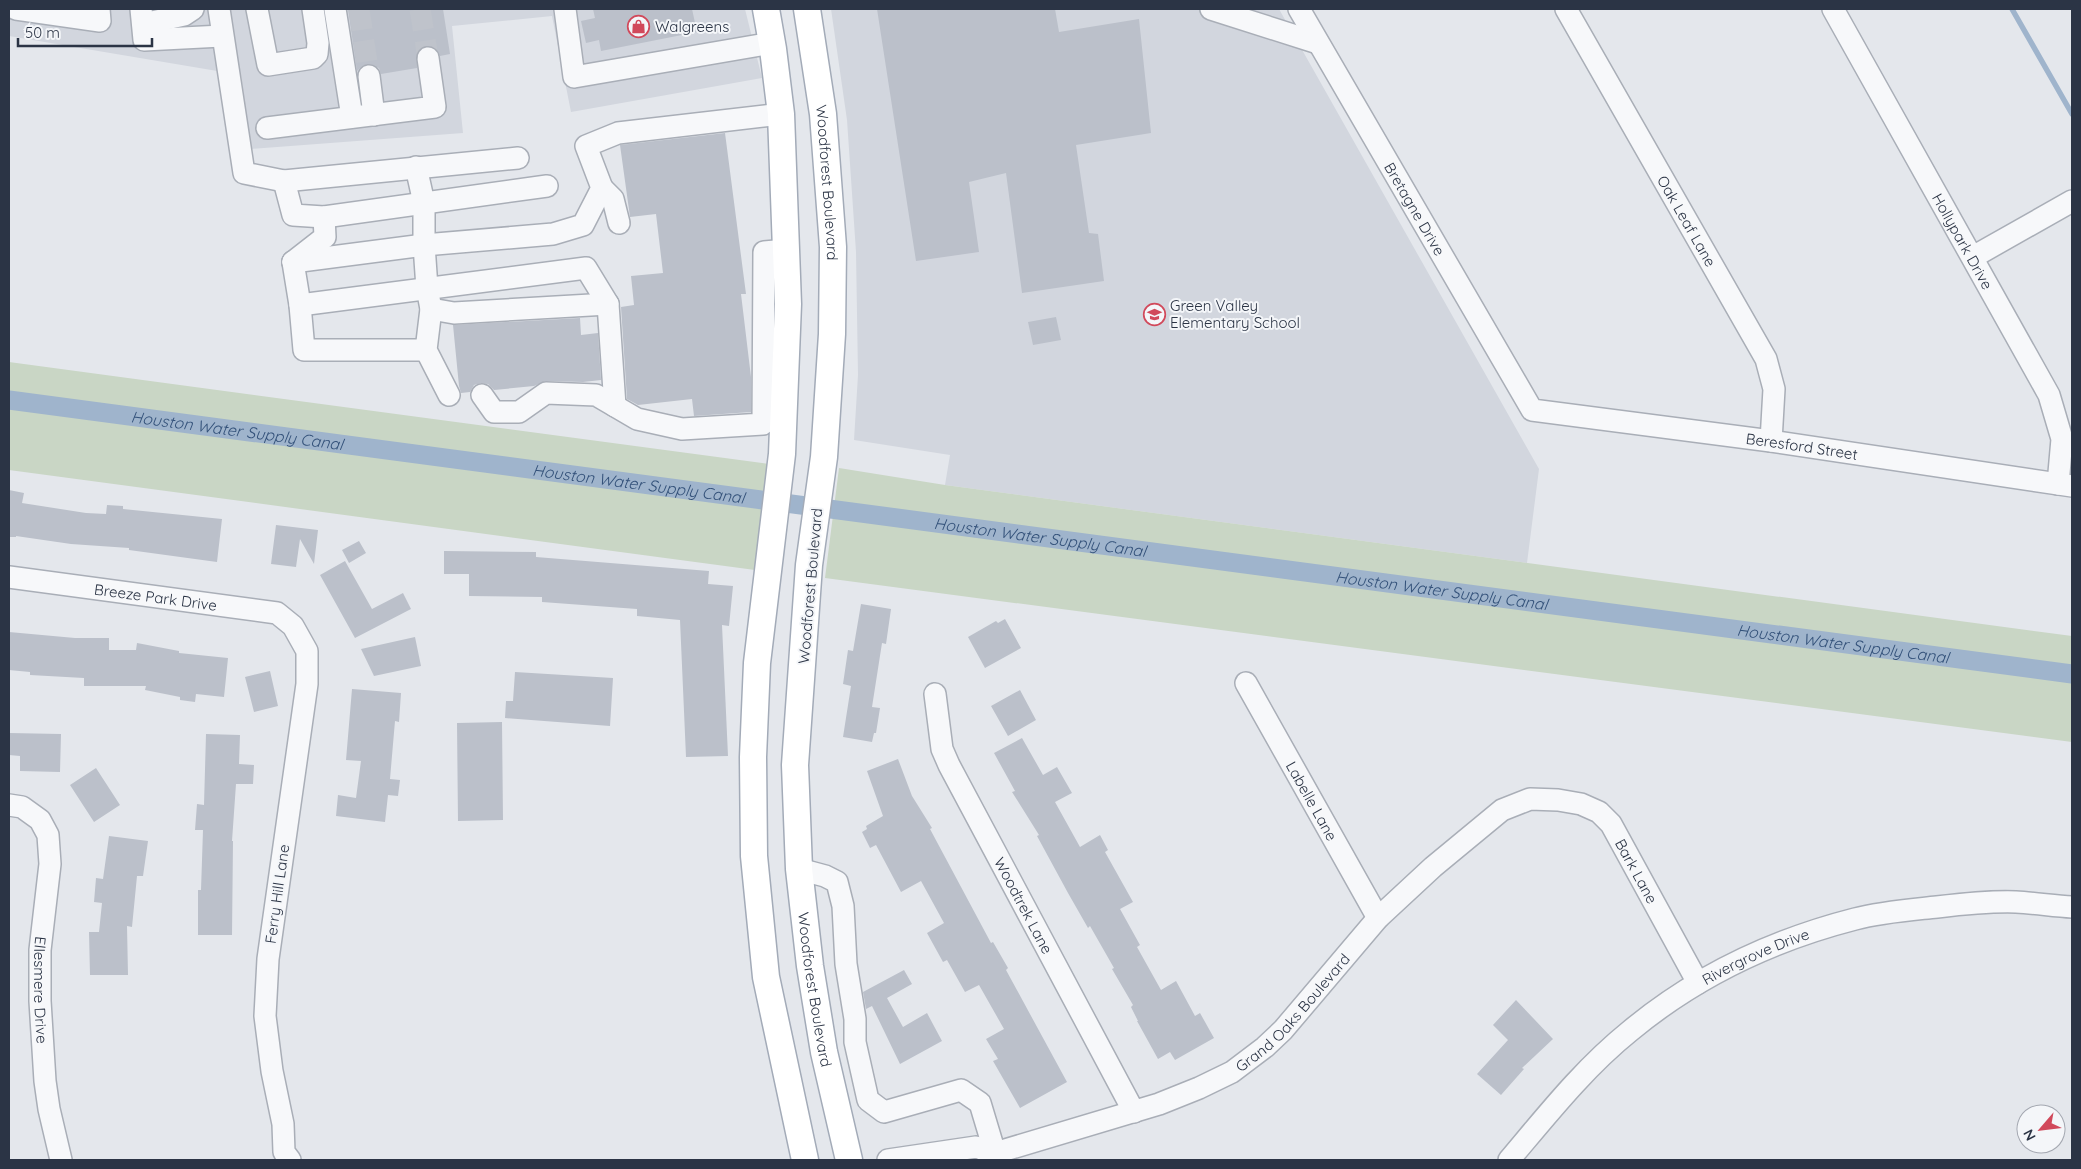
<svg xmlns="http://www.w3.org/2000/svg" width="2081" height="1169" viewBox="0 0 2081 1169" font-family="Quicksand,sans-serif">
  <style>
    .built { fill: #d2d6de }
    .green { fill: #c9d6c5 }
    .lines { fill: none; stroke-linecap: round; stroke-linejoin: round }
    .stream { stroke: #9fb4cc; stroke-width: 5.5 }
    .canal { stroke: #9fb4cc; stroke-width: 19 }
    .building { fill: #bbc0ca }
    .minor-tunnel { stroke: #bfc3cb; stroke-width: 21; stroke-dasharray: 21 11; stroke-linecap: butt }
    .minor-casing { stroke: #a9aeb7; stroke-width: 24 }
    .major-casing { stroke: #a3abb8; stroke-width: 29 }
    .minor { stroke: #f7f8fa; stroke-width: 21 }
    .major { stroke: #fff; stroke-width: 26 }
    .labels { text-anchor: middle; dominant-baseline: central; stroke-width: 4; stroke-linejoin: round; paint-order: stroke }
    .poi-label { font-size: 15px; fill: #2b3445; stroke: #f4f6f9; text-anchor: start }
    .street-label { font-size: 15px; fill: #2b3445; stroke: #f4f6f9 }
    .water-label { font-size: 16px; font-style: italic; fill: #34527a; stroke: #f4f6f9 }
  </style>
  <rect width="100%" height="100%" fill="#e4e7ec"/>
  <path class="built" d="M9 9H745L762 78 571 112 552 16 452 26 463 133 251 149 241 75 9 36Z
    M831 9H1279L1539 469 1527 563 945 485 950 455 854 440 858 375 856 252 847 120Z"/>
  <path class="green" d="M9 362 769 464 755 570 9 470Z
    M839 468 945 485 2072 636V742L825 578Z"/>
  <g class="lines">
    <path class="stream" d="M2012 9 2072 114"/>
    <path class="canal" id="s1" d="M9 400 2072 674"/>
  </g>
  <path class="building" d="M348 9H443L450 54 440 56 433 47 426 46 417 53V68L381 74 379 68 368 64 362 66 357 71Z
    M593 9H692L697 32 601 51 599 40 586 43 581 21 595 18Z
    M877 9H1055L1059 32 1139 19 1151 133 1076 145 1089 233 1098 234 1104 281 1022 293 1006 173 969 182 979 252 916 261Z
    M725 133 746 294H741L751 377V412L694 416 692 399 638 405 627 399 621 307 634 305 631 276 663 273 656 214 630 217 620 145Z
    M1056 317 1061 340 1033 345 1028 322Z
    M580 318 581 335 598 333 601 380 583 382 546 381 534 386 494 390 488 384 481 383 474 385 470 392 461 393 459 386 453 325Z
    M9 490 24 493 22 503 86 513 106 514 107 505 123 506V509L222 519 217 562 129 550V548L71 544 16 536V537H9Z
    M276 525 318 530 314 564 300 539 296 567 271 564Z
    M359 541 366 553 349 563 342 550Z
    M444 551 536 552V557L709 571 708 584 733 586 729 626 722 625 728 756 686 757 680 620 637 616V609L542 602V597L469 596V574H444Z
    M345 561 372 609 403 593 411 609 355 638 320 575Z
    M861 604 891 609 886 644 882 643 872 707 880 708 876 733H874L872 742 843 737 851 686 843 684 848 650 853 651Z
    M1005 619 1021 648 985 668 968 637 996 621 998 623Z
    M9 632 75 638H109V650H136L137 643 179 651V653L228 658 224 697 196 694 195 702 180 700V697L145 690 146 686H84V678L30 675V672L9 670Z
    M415 637 421 666 374 676 361 649Z
    M270 671 278 706 254 712 245 677Z
    M515 672 613 678 610 726 505 718 506 701H513Z
    M352 689 401 693 399 722 395 721 390 779 400 780 398 796 388 795 385 822 336 816 338 795 356 798 361 761 346 760Z
    M1020 690 1036 720 1008 736 991 706Z
    M502 722 503 820 458 821 457 723Z
    M9 733 61 734 60 772 20 771V756L9 755Z
    M206 734 240 735 239 764 254 765 253 784H236L232 841H233L232 935H198V890H201L203 830H195L197 804 204 805Z
    M1022 738 1043 775 1057 767 1072 793 1055 802 1080 847 1100 835 1108 850 1105 852 1133 902 1120 909 1140 945 1137 947 1161 990 1176 981 1195 1016 1200 1013 1214 1038 1175 1060 1170 1052 1158 1059 1137 1021H1138L1131 1007 1133 1005 1112 969 1114 968 1090 926 1088 928 1068 893 1037 836 1039 835 1012 792 1015 791 994 753Z
    M898 759 912 796 932 828 930 829 991 943 993 942 1008 968 1006 970 1067 1082 1020 1108 993 1061 998 1059 986 1039 1004 1029 979 985 965 992 947 960 943 962 927 933 944 923 921 881 901 892 876 845 870 848 862 832 867 829 866 826 883 816 867 771Z
    M96 768 120 805 94 822 70 785Z
    M109 836 148 841 143 876H137L132 927 127 926 128 975H90L89 932H99L102 903 94 902 96 878 103 879Z
    M904 970 912 984 887 998 903 1027 927 1013 942 1041 900 1064 872 1006 866 1009 863 992Z
    M1516 1000 1553 1039 1522 1068 1524 1069 1501 1095 1477 1074 1508 1040 1493 1025Z"/>
  <g class="lines">
    <path class="minor-tunnel" d="M359 9 369 76
      M420 9 428 58"/>
    <defs>
      <g id="minor">
        <path d="M16 9 100 21 99 9"/>
        <path d="M141 9 144 40 222 36"/>
        <path d="M219 9 244 173 284 181 518 158"/>
        <path d="M257 9 268 65 313 58 317 54 318 43 313 9"/>
        <path d="M335 9 352 117"/>
        <path d="M565 9 574 77 772 43"/>
        <path d="M1211 9 1318 43"/>
        <path id="s2" d="M1299 9 1532 410 1771 441 2072 486"/>
        <path id="s3" d="M1566 9 1766 359 1774 389 1771 441"/>
        <path id="s4" d="M1833 9 2049 395 2062 439 2058 484"/>
        <path d="M143 24 184 15 193 9"/>
        <path d="M369 76 374 115"/>
        <path d="M267 128 435 107 428 58"/>
        <path d="M416 167 424 203V245L427 288 431 309 426 350 449 395"/>
        <path d="M284 181 293 215 324 217 547 186"/>
        <path d="M602 188 613 199 619 223"/>
        <path d="M1973 257 2072 201"/>
        <path d="M293 262 424 245 553 234 583 225 602 188 586 146 618 133 781 114"/>
        <path d="M293 262 300 305 304 350H426"/>
        <path d="M293 262 325 237 324 217"/>
        <path d="M300 305 586 268 608 304 615 406"/>
        <path d="M431 309 454 313 608 304"/>
        <path d="M482 395 494 412H519L546 393 596 395 637 419 682 429 763 424 764 252 787 250"/>
        <path id="s5" d="M9 577 277 613 293 626 307 651V684L268 959 265 1016 272 1071 283 1124 284 1152 290 1160"/>
        <path id="s6" d="M1246 683 1378 918"/>
        <path id="s7" d="M935 694 942 749 949 765 1134 1112"/>
        <path id="s8" d="M9 805 22 807 40 820 48 835 50 864 40 950V1001L45 1081 49 1109 61 1160"/>
        <path d="M799 869 825 876 837 882 843 906 846 964 855 1019V1042L868 1100 884 1112 961 1090 980 1103 995 1153"/>
        <path d="M888 1160 976 1147 995 1153"/>
        <path id="s9" d="M988 1160 995 1153 1159 1104 1199 1088 1232 1072 1265 1047 1283 1030 1378 918 1433 867 1502 810 1530 799 1558 800 1581 804 1599 812 1611 824 1698 983"/>
        <path id="s10" d="M1509 1160C1547 1115 1584 1068 1630 1031 1695 977 1773 940 1855 919 1881 912 1909 910 1937 907 1963 904 1989 901 2016 902 2035 903 2054 906 2072 907"/>
      </g>
      <g id="major">
        <path d="M766 9 773 49 781 114 788 304 782 454 757 663 753 757 754 856 766 977 805 1160"/>
        <path id="s11" d="M807 9 823 114 833 247 832 334 824 457 809 565 795 765 799 869 810 966 824 1052 849 1160"/>
      </g>
    </defs>
    <use href="#minor" class="minor-casing"/>
    <use href="#major" class="major-casing"/>
    <use href="#minor" class="minor"/>
    <use href="#major" class="major"/>
  </g>
  <defs>
    <symbol id="shop-ring" viewBox="-11 -11 22 22"><circle r="9.5" fill="#f4f6f9" stroke="#d1495b" stroke-width="1.5"/><path d="M-5-2.5h2.3a2.7 3.5 0 0 1 5.4 0H5L5.5 6h-11ZM-1.5-2.5h3a1.5 2.3 0 0 0-3 0Z" fill="#d1495b"/></symbol>
    <symbol id="school-ring" viewBox="-11 -11 22 22"><circle r="9.5" fill="#f4f6f9" stroke="#d1495b" stroke-width="1.5"/><path d="M0-5L7-2L0 1L-7-2ZM-4 1L0 2.5L4 1V4Q0 6-4 4Z" fill="#d1495b"/></symbol>
  </defs>
  <g fill-rule="evenodd">
    <use href="#shop-ring" x="626" y="14" width="25" height="25"/>
    <use href="#school-ring" x="1142" y="302" width="25" height="25"/>
  </g>
  <g class="labels">
    <g class="poi-label">
      <text x="655" y="26">Walgreens</text>
      <text x="1170" y="305">Green Valley<tspan x="1170" dy="17">Elementary School</tspan></text>
    </g>
    <g class="street-label">
      <text stroke="none"><textPath href="#s11" startOffset="175">Woodforest Boulevard</textPath></text>
      <text stroke="none"><textPath href="#s2" startOffset="231">Bretagne Drive</textPath></text>
      <text stroke="none"><textPath href="#s3" startOffset="244">Oak Leaf Lane</textPath></text>
      <text stroke="none"><textPath href="#s4" startOffset="266">Hollypark Drive</textPath></text>
      <text stroke="none"><textPath href="#s2" startOffset="736">Beresford Street</textPath></text>
      <text transform="translate(810 586) rotate(-85)">Woodforest Boulevard</text>
      <text stroke="none"><textPath href="#s5" startOffset="148">Breeze Park Drive</textPath></text>
      <text stroke="none"><textPath href="#s6" startOffset="135">Labelle Lane</textPath></text>
      <text stroke="none"><textPath href="#s9" startOffset="810">Bark Lane</textPath></text>
      <text transform="translate(277 894) rotate(-82)">Ferry Hill Lane</text>
      <text stroke="none"><textPath href="#s7" startOffset="232">Woodtrek Lane</textPath></text>
      <text stroke="none"><textPath href="#s10" startOffset="324">Rivergrove Drive</textPath></text>
      <text stroke="none"><textPath href="#s11" startOffset="985">Woodforest Boulevard</textPath></text>
      <text stroke="none"><textPath href="#s8" startOffset="208">Ellesmere Drive</textPath></text>
      <text stroke="none"><textPath href="#s9" startOffset="346">Grand Oaks Boulevard</textPath></text>
    </g>
    <g class="water-label">
      <text stroke="none"><textPath href="#s1" startOffset="230">Houston Water Supply Canal</textPath></text>
      <text stroke="none"><textPath href="#s1" startOffset="635">Houston Water Supply Canal</textPath></text>
      <text stroke="none"><textPath href="#s1" startOffset="1040">Houston Water Supply Canal</textPath></text>
      <text stroke="none"><textPath href="#s1" startOffset="1445">Houston Water Supply Canal</textPath></text>
      <text stroke="none"><textPath href="#s1" startOffset="1850">Houston Water Supply Canal</textPath></text>
    </g>
  </g>
  <rect width="2081" height="1169" fill="none" stroke="#2b3445" stroke-width="20"/>
  <g transform="translate(2041 1129) rotate(242)"><circle r="24" fill="#f4f6f9" stroke="#a4a8b1"/>
  <path d="M0-4L9 19L0 12L-9 19Z" fill="#d1495b"/>
  <text y="-8" font-size="14" font-weight="bold" text-anchor="middle" fill="#2b3445">N</text>
  </g>
  <path d="M18 38v8h134v-8" fill="none" stroke="#2b3445" stroke-width="2.5"/>
  <text x="25" y="38" font-size="15" fill="#2b3445" stroke="#f4f6f9" stroke-width="4" paint-order="stroke">50 m</text>
</svg>
